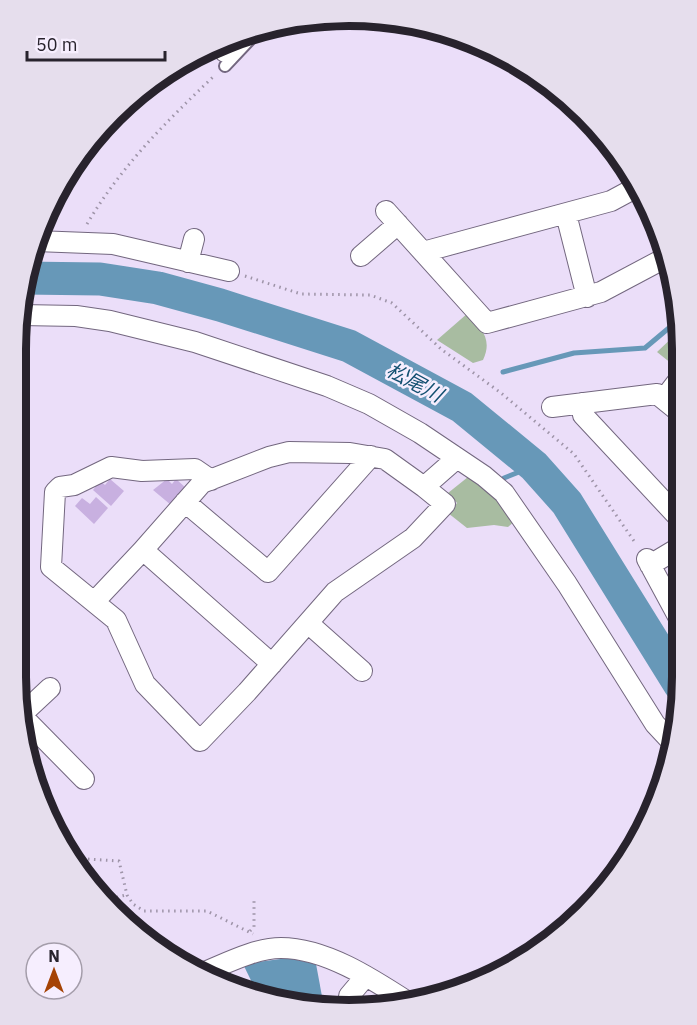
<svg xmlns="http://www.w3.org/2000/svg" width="697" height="1025" viewBox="0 0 697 1025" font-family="'IBM Plex Sans','Noto Sans JP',sans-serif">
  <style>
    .green { fill: #a8bca1 }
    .water { fill: #6798b8 }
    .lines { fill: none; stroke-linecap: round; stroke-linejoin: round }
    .stream { stroke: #6798b8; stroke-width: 5 }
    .river { stroke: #6798b8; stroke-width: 33 }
    .building { fill: #c8b0e0 }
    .service-casing { stroke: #73677f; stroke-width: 14 }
    .minor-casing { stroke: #73677f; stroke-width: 22 }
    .path { stroke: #9e94a8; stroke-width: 3; stroke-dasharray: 1.5 4.5; stroke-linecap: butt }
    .service { stroke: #fff; stroke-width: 10 }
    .minor { stroke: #fff; stroke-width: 20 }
    .labels { text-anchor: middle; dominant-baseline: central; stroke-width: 5; stroke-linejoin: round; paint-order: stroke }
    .water-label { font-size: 20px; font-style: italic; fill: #135071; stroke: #f6eefe }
    .rim { fill: none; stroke: #28232d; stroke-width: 8 }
  </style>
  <rect width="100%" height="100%" fill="#ebdef9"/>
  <path class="green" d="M468 313C481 328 493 339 483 360L473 363 437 340Z
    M676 334 677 368 657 352Z
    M468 477 485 490 489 486 516 520 508 527 494 525 467 528 448 513 457 503 448 493Z"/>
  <path class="water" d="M288 958 316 964 324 1007H305L258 995 243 964Z"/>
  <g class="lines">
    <path class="stream" d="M503 372 574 353 645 348 676 322
      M504 478 534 466"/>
    <path class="river" d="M23 278 100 279 158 288 220 305 349 346 462 407 534 466 567 503 680 685"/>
  </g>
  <path class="building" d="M280 29 270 39 263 32Z
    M110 479 124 491 111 506 93 490 100 481 105 485Z
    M167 479 172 484 176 479 186 488 171 505 153 490Z
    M96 497 108 508 94 524 75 506 82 498 90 504Z"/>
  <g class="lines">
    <defs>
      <path id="service" d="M225 66 256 33"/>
      <path id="minor" d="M225 52 239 37
        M386 211 487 323 601 292 667 257
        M566 214 587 297
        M36 241 113 244 229 271
        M423 252 611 201 637 187
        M361 256 398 224
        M188 262 194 239
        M21 315 76 316 110 321 195 342 327 386 369 404 420 433 484 476 504 493 567 584 655 724 669 739
        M664 399 677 382
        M582 403 583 415 679 518
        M552 407 657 394 678 411
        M211 480 195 469 142 471 111 467 74 485 60 487 55 492 51 567 116 620 145 684 200 741 247 692 335 592 413 538 445 504 424 487 457 458
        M185 502 268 572 371 456
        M647 559 681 622
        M650 565 680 547
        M95 601 143 550
        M308 623 362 671
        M16 625 17 624
        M272 664 143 550 202 483 269 457 289 452 350 453 385 459 424 487
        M21 715 84 779
        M20 716 50 688
        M202 973C225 964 255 948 281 948 326 948 374 980 411 1004
        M350 1006 349 996 365 977"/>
    </defs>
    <use href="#service" class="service-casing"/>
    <use href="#minor" class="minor-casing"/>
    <path class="path" d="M87 224C122 165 166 122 215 75
      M245 276 301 294 370 295 392 303 441 349 501 393 574 454 636 544
      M70 858 119 861 127 895 133 904 144 911H207L253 934
      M105 900 126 895
      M250 931 254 927V898"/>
    <use href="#service" class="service"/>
    <use href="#minor" class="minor"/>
  </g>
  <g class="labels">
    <g class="water-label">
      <text transform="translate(415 382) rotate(28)">松尾川</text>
    </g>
  </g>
  <path d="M0 0H697V1025H0ZM349 26H349A323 323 0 0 1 672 349V677A323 323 0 0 1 349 1000H349A323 323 0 0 1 26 677V349A323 323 0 0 1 349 26Z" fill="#e6deed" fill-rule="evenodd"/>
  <path class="rim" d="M349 26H349A323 323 0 0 1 672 349V677A323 323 0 0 1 349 1000H349A323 323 0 0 1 26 677V349A323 323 0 0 1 349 26Z"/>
  <g transform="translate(54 971)"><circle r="28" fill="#f6eefe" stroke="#a49daa" stroke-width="1.5"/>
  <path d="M0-4.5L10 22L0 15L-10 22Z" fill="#a54305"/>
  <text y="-9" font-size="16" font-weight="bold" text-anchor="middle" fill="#28232d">N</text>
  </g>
  <path d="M27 51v9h138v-9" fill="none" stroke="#28232d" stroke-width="3"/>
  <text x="36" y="51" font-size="18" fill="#28232d" stroke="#f6eefe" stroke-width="4.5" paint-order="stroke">50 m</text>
</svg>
